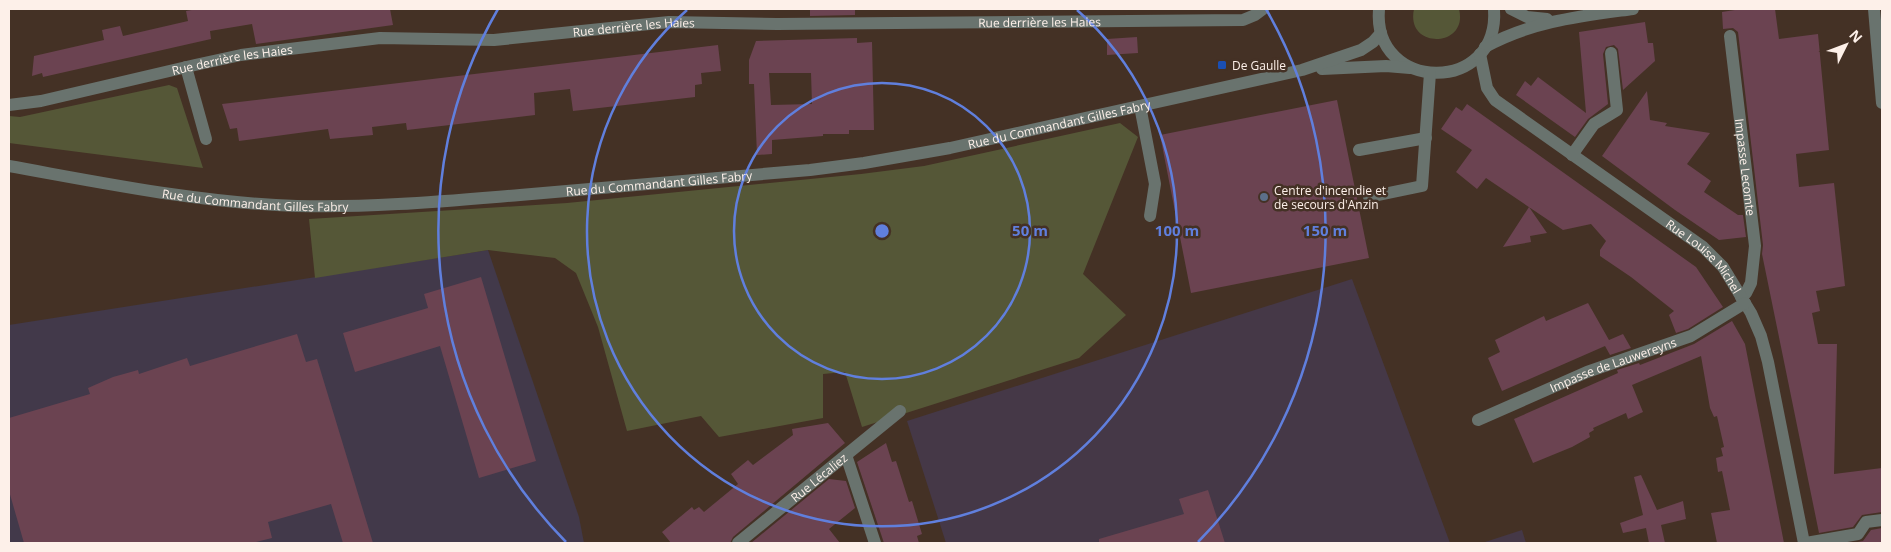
<svg xmlns="http://www.w3.org/2000/svg" width="1891" height="552" viewBox="0 0 1891 552" font-family="'Open Sans',sans-serif">
  <style>
    .commercial { fill: #453847 }
    .industrial { fill: #42394a }
    .green { fill: #555737 }
    .building { fill: #6b4351; fill-rule: evenodd }
    .lines { fill: none; stroke-linecap: round; stroke-linejoin: round }
    .minor { stroke: #69736e; stroke-width: 12 }
    .ring { fill: none; stroke: #607fdd; stroke-width: 2.5 }
    .transit-dot { fill: #1a4fb4; stroke: #443125; stroke-width: 2 }
    .service-dot { fill: #5c6f8a; stroke: #443125; stroke-width: 2 }
    .labels { text-anchor: middle; dominant-baseline: central; stroke-width: 5; stroke-linejoin: round; paint-order: stroke }
    .street-label { font-size: 12px; fill: #fdf0e9; stroke: #443125 }
    .poi-label { font-size: 12px; fill: #fdf0e9; stroke: #443125; text-anchor: start }
    .centre { fill: #607fdd; stroke: #443125; stroke-width: 2.5 }
    .ring-label { font-size: 15px; text-anchor: middle; font-weight: bold; fill: #607fdd; stroke: #443125; stroke-width: 5; stroke-linejoin: round; paint-order: stroke }
  </style>
  <rect width="100%" height="100%" fill="#443125"/>
  <path class="commercial" d="M1352 279 1450 543H946L907 421Z
    M1522 530 1526 543H1482Z"/>
  <path class="industrial" d="M488 250 579 517 584 543H9V325Z"/>
  <path class="green" d="M1414 9H1459C1469 48 1405 50 1414 9Z
    M169 85 177 88 203 168 9 143V116L20 117Z
    M1120 123 1138 137 1083 274 1126 315 1079 358 862 427 845 372 823 374V418L719 437 701 416 627 431 598 327 576 273 555 258 488 250 315 278 309 219 567 203 861 174 924 166Z"/>
  <path class="building" d="M197 9H390L393 25 256 44 252 24 210 31 211 39 43 77 42 73 32 76 34 56 104 40 102 30 120 26 123 36 188 21 186 11Z
    M810 9H855V15L810 16Z
    M1741 9H1775L1779 39 1818 34 1829 150 1796 154 1799 187 1834 183 1845 286 1816 291 1820 311 1812 313 1818 344H1837L1834 474 1882 468V512L1862 515 1853 527 1819 533 1762 254 1763 245 1738 32 1733 28 1723 29 1722 12Z
    M1645 22 1648 43H1653L1655 61 1623 90 1618 49 1614 45 1606 47 1603 54 1608 104 1588 119 1575 137 1516 95 1525 81 1531 86 1538 77 1586 113 1579 32Z
    M1137 37 1138 53 1107 55V39Z
    M857 38V43L872 42 874 130H849V134H823V136L772 140V154L757 155 754 84H749V60L756 41ZM769 73H811L812 104 771 105Z
    M718 45 721 71 701 73 702 84 695 85V97L573 111 570 89 534 93 535 115 407 130 406 123 372 127 373 135 330 139 328 129 239 141 237 128 230 129 222 104Z
    M1647 91 1650 120 1667 123 1665 126 1710 133 1687 164 1711 181 1704 192 1738 215H1743L1746 237 1719 240 1675 210 1602 156Z
    M1337 100 1369 258 1191 293 1160 135Z
    M1467 104 1696 267 1723 307 1688 329 1676 333 1669 315 1674 311 1631 277 1600 256V250L1606 241 1591 224 1563 230 1486 178 1477 189 1456 172 1472 150 1441 129 1456 107 1462 111Z
    M1529 207 1547 233 1530 236 1531 242 1503 247Z
    M481 277 536 461 479 478 440 346 355 372 343 333 428 308 424 294Z
    M1588 303 1609 340 1623 334 1631 348 1610 355 1605 346 1502 391 1488 358 1500 352 1495 340 1544 316 1546 321Z
    M1732 321 1745 344 1784 543H1717L1711 513 1730 510 1722 471 1718 472 1716 458 1723 456 1721 448 1724 447 1717 416 1714 417 1710 408 1701 356 1632 385 1643 412 1628 419 1626 413 1593 428 1594 430 1589 433 1590 437 1572 447 1533 463 1514 419 1618 373 1617 370 1639 363 1640 365 1694 344Z
    M297 334 306 362 317 359 373 543H343L331 504 268 522 272 538 252 543H24L9 491V418L90 394 88 388 113 377 138 370 139 374 187 358 190 366Z
    M828 423 845 443 733 537 730 543H671L662 532 692 507 694 510 699 507 704 512 738 484 731 474 748 460 753 465 793 435 792 429Z
    M886 443 892 462 896 461 909 502 912 501 922 534 917 536 919 543H884L857 462Z
    M1641 475 1657 510 1683 501 1686 519 1661 525 1665 543H1649L1646 528 1623 533 1620 523 1643 515 1634 477Z
    M829 479 846 481 855 508 829 529 840 543H751Z
    M1208 490 1225 543H1099V539L1184 514 1179 499Z
    M1882 528V543H1852L1863 541 1871 530Z"/>
  <g class="lines">
    <g class="minor">
      <path d="M1379 9C1372 93 1500 95 1494 9"/>
      <path d="M1511 9 1527 17 1547 19"/>
      <path d="M1874 9 1882 103"/>
      <path id="s1" d="M1730 36 1755 246 1751 283 1746 293 1741 297"/>
      <path d="M1485 47C1532 21 1582 16 1633 9"/>
      <path id="s2" d="M1480 54 1487 88 1495 100 1703 247 1723 267 1751 313 1761 336 1768 362 1804 543"/>
      <path d="M186 67 206 139"/>
      <path d="M1322 69 1386 66 1410 68"/>
      <path id="s3" d="M9 105 41 101 195 65 241 55 380 38 494 40 669 22 777 24 1243 20 1255 15 1263 9"/>
      <path d="M1140 106 1155 184 1150 216"/>
      <path d="M1359 150 1426 138"/>
      <path d="M1572 155 1594 124 1617 110 1611 53"/>
      <path id="s4" d="M9 166C104 183 200 203 297 206 371 208 446 201 520 195 616 187 713 178 810 170L864 163 950 148 1302 70 1361 50 1373 42 1381 33"/>
      <path d="M1369 197 1422 186 1430 73"/>
      <path id="s5" d="M1478 420 1587 372 1691 336 1745 303"/>
      <path d="M846 455 875 543"/>
      <path id="s6" d="M738 543 900 411"/>
      <path d="M1806 543 1858 534 1866 522 1882 520"/>
    </g>
  </g>
  <g class="ring">
    <circle cx="882" cy="231" r="148"/>
    <path d="M1077 10A295 295 0 1 1 687 10"/>
    <path d="M566 542A443 443 0 0 1 498 9M1266 9A443 443 0 0 1 1198 542"/>
  </g>
  <rect class="transit-dot" x="1217" y="60" width="10" height="10" rx="2.5"/>
  <circle class="service-dot" cx="1264" cy="197" r="5"/>
  <g class="labels">
    <g class="street-label">
      <text stroke="none"><textPath href="#s3" startOffset="1038">Rue derrière les Haies</textPath></text>
      <text stroke="none"><textPath href="#s3" startOffset="632">Rue derrière les Haies</textPath></text>
      <text stroke="none"><textPath href="#s3" startOffset="228">Rue derrière les Haies</textPath></text>
      <text stroke="none"><textPath href="#s4" startOffset="1059">Rue du Commandant Gilles Fabry</textPath></text>
      <text stroke="none"><textPath href="#s1" startOffset="132">Impasse Lecomte</textPath></text>
      <text stroke="none"><textPath href="#s4" startOffset="654">Rue du Commandant Gilles Fabry</textPath></text>
      <text stroke="none"><textPath href="#s4" startOffset="249">Rue du Commandant Gilles Fabry</textPath></text>
      <text stroke="none"><textPath href="#s2" startOffset="311">Rue Louise Michel</textPath></text>
      <text stroke="none"><textPath href="#s5" startOffset="146">Impasse de Lauwereyns</textPath></text>
      <text stroke="none"><textPath href="#s6" startOffset="104">Rue Lécaliez</textPath></text>
    </g>
    <g class="poi-label">
      <text x="1232" y="65">De Gaulle</text>
      <text x="1274" y="190">Centre d'incendie et<tspan x="1274" dy="14">de secours d'Anzin</tspan></text>
    </g>
  </g>
  <circle cx="882" cy="231" r="8" class="centre"/>
  <g class="ring-label">
    <text x="1030" y="236">50 m</text>
    <text x="1177" y="236">100 m</text>
    <text x="1325" y="236">150 m</text>
  </g>
  <rect width="1891" height="552" fill="none" stroke="#fdf0e9" stroke-width="20"/>
  <g transform="translate(1846 45) rotate(48)" stroke="#443125" stroke-width="4" paint-order="stroke">
  <path d="M0-4L9 19L0 12L-9 19Z" fill="#fdf0e9"/>
  <text y="-8" font-size="14" font-weight="bold" text-anchor="middle" fill="#fdf0e9">N</text>
  </g>
</svg>
